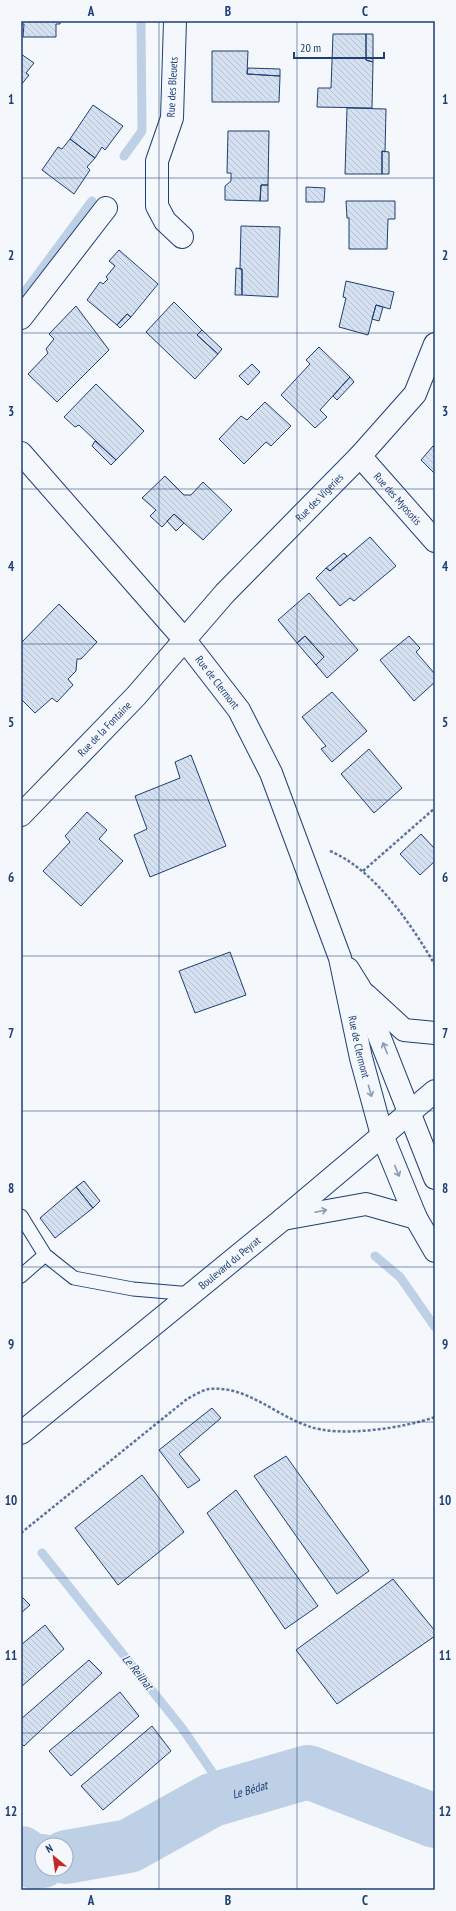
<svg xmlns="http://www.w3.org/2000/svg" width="456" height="1911" viewBox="0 0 456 1911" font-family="'PT Sans Narrow',sans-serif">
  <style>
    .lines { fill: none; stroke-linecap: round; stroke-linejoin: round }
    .stream { stroke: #bed0e5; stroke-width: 9 }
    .river { stroke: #bed0e5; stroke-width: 54 }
    .building { fill: url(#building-back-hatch); stroke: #1d3f73 }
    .service-casing { stroke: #1d3f73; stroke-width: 15 }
    .minor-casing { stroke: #1d3f73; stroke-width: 24 }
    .secondary-casing { stroke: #1d3f73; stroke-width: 24 }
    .path { stroke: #5e769c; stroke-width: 2.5; stroke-dasharray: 3 2; stroke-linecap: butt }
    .service { stroke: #f4f7fb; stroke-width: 13 }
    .minor { stroke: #f4f7fb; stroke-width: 22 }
    .secondary { stroke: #f4f7fb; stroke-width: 22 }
    .oneway { stroke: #889bb7 }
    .grid { fill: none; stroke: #1d3f73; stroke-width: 1; stroke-opacity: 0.55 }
    .labels { text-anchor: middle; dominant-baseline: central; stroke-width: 3; stroke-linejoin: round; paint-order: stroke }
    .street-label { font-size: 11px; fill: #1d3f73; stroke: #f4f7fb }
    .water-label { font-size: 12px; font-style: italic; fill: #1d3f73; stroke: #f4f7fb }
    .neatline { fill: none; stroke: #1d3f73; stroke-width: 1.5 }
    .grid-label { font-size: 13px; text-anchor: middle; font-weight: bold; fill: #1d3f73 }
  </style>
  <defs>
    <pattern id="building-back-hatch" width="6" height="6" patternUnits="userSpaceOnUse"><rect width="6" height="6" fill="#d5e0f0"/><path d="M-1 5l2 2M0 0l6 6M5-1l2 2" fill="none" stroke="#b6c1d1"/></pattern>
  </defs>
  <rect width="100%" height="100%" fill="#f4f7fb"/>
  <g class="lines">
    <path class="stream" d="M124 156 142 131 141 21
      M21 297 92 201
      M375 1256 400 1277 435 1327
      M42 1553 182 1728 228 1795"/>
    <g class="river">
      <path d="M21 1853 34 1862 42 1861"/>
      <path id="s1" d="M66 1857 129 1846 212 1800 308 1772 435 1821"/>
    </g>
  </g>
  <path class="building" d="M21 21H60V24H56V37H23L24 24H21Z
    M333 34H366V60L373 62 372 108 317 107 318 88H331Z
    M366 34H373V62L366 60Z
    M212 51H248L247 74 280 76 279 102H212Z
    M21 54 34 63 26 73 29 75 21 85Z
    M248 68 280 69V76L247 74Z
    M93 105 123 126 105 150 102 147 95 158 70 139Z
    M347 108 386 109 385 152 382 151V174H345Z
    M228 131H269L268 185H261L260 201 225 200V186L231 181V173H227Z
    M70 139 95 158 87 167 90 170 74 194 42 170 58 147 62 149Z
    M382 151 389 152V174H382Z
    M261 185H268V201H260Z
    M306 187 325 188 324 202H306Z
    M346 201H395V219H388L387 249H349V218H347Z
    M241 226 280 227 278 297 242 295V269H240Z
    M119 250 158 284 131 317 127 314 117 325 87 300 100 282 103 284 108 279 106 277 115 266 109 261Z
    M236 268 242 269V295H235Z
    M346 281 394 292 390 309 376 305 368 335 339 327 346 298 343 297Z
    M174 302 202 330 197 335 218 354 195 379 146 332Z
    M376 305 383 307 379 321 372 319Z
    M76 306 109 350 57 402 28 374 48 353 46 349 54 339 49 334Z
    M127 314 131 317 120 328 117 325Z
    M202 330 222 349 218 354 197 335Z
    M319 347 350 377 320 410 327 417 315 428 281 395 310 364 306 360Z
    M252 364 260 372 248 385 239 376Z
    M350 377 354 382 337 400 333 396Z
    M96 384 144 431 116 460 79 425 75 427 64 417Z
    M265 402 291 426 271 446 266 442 244 464 219 439 241 416 247 420Z
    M95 441 116 460 111 465 92 446Z
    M433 446 435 448V474L421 460Z
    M165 476 184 495H191L203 482 232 510 203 540 174 514 162 527 150 516 156 510 142 498Z
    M174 514 184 523 176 531 167 521Z
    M370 537 396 566 354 601 350 598 340 606 316 578 326 568 330 571Z
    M344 553 347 556 330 571 326 568Z
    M309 593 358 650 327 678 316 665 324 657 305 636 297 643 278 620Z
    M59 604 97 642 81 659H77L76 671 68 679 73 685 57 702 52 698 35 713 21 699V643Z
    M305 636 324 657 316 665 297 643Z
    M409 636 420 648 416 652 435 674V682L414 701 380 660Z
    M332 692 367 731 332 762 321 749 326 746 302 717Z
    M369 749 402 788 374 813 341 774Z
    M191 755 226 846 150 877 134 835 147 829 135 796 180 778 175 762Z
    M87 812 107 830 99 839 123 861 81 906 43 871 70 842 65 836Z
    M421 834 435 849V861L420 875 400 854Z
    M230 952 246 995 195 1013 179 971Z
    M84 1181 100 1201 93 1208 76 1187Z
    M76 1187 93 1208 55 1238 40 1218Z
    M212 1408 221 1418 179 1454 200 1480 188 1488 159 1450Z
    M286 1456 369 1571 337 1594 254 1476Z
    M142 1475 184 1532 118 1585 75 1528Z
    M236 1490 318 1606 285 1629 207 1513Z
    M393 1579 435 1631V1636L337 1704 296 1650Z
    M21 1596 30 1605 21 1613Z
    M45 1625 64 1649 21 1687V1645Z
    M89 1660 102 1673 24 1746 21 1743V1719Z
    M120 1692 139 1716 71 1776 49 1751Z
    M152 1726 171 1751 103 1810 81 1786Z"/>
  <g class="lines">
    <defs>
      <path id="service" d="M21 1216 45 1255 74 1278 133 1289 192 1294
        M21 1276 45 1255"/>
      <g id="minor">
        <path d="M175 21 172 118 157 161V206L165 221 182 237"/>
        <path d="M21 318 106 208"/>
        <path id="s2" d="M21 453 184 639 239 710 271 773 340 958 361 1058 382 1135 416 1218 435 1251"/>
        <path id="s3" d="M360 456 435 541"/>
        <path id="s4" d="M21 815 136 696 225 593 360 456 415 394 435 344"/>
        <path d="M348 969 361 990 435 1178"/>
        <path d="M366 995 404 1030 435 1033"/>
        <path d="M283 1219 366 1204 416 1218"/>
      </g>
      <g id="secondary">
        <path id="s5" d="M21 1433 283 1219 435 1091"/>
      </g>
    </defs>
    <use href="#service" class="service-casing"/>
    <use href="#minor" class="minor-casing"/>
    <use href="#secondary" class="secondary-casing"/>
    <path class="path" d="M330 851C375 870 411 924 435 965
      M363 871 435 808
      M21 1533 187 1399C193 1396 202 1390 209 1389 246 1385 275 1415 308 1426 339 1438 404 1428 435 1417"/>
    <use href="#service" class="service"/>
    <use href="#minor" class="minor"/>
    <use href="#secondary" class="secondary"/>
  </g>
  <defs><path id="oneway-shaft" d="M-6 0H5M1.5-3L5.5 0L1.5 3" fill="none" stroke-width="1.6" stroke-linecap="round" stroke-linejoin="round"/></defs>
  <g class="oneway">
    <use href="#oneway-shaft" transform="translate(385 1048) rotate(-112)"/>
    <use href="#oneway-shaft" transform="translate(370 1091) rotate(74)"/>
    <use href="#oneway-shaft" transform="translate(397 1171) rotate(68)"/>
    <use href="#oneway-shaft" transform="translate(321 1211) rotate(-12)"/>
  </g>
  <path class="grid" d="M159 21V1890M297 21V1890M21 178H435M21 333H435M21 489H435M21 644H435M21 800H435M21 956H435M21 1111H435M21 1267H435M21 1422H435M21 1578H435M21 1733H435"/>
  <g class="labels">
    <g class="street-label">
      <text transform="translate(172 87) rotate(-87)">Rue des Bleuets</text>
      <text stroke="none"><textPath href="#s4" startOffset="436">Rue des Vigeries</textPath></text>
      <text stroke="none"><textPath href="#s3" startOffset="57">Rue des Myosotis</textPath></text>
      <text stroke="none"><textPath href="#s2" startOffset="302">Rue de Clermont</textPath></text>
      <text stroke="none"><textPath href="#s4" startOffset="120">Rue de la Fontaine</textPath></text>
      <text stroke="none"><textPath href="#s2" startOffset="696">Rue de Clermont</textPath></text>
      <text stroke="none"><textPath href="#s5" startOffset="269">Boulevard du Peyrat</textPath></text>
    </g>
    <g class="water-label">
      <text transform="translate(138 1672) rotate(51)">Le Reilhat</text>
      <text stroke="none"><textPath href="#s1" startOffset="198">Le Bédat</textPath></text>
    </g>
  </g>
  <rect width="456" height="1911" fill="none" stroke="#f4f7fb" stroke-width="44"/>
  <g transform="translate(54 1857) rotate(331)"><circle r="19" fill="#f4f7fb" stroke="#9eadc5"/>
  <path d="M0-3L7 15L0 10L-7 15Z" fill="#c62828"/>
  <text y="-6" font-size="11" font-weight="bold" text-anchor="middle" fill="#1d3f73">N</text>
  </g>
  <path d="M294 52v6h90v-6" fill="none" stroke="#1d3f73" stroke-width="2"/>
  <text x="300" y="52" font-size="12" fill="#1d3f73" stroke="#f4f7fb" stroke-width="3" paint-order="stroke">20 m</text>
  <rect x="22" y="22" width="412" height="1867" class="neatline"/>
  <g class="grid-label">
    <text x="91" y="16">A</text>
    <text x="228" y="16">B</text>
    <text x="365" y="16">C</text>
    <text x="11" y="104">1</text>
    <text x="445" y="104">1</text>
    <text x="11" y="260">2</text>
    <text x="445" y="260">2</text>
    <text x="11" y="416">3</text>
    <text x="445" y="416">3</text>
    <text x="11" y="571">4</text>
    <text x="445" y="571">4</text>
    <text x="11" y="727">5</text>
    <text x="445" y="727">5</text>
    <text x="11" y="882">6</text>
    <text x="445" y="882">6</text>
    <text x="11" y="1038">7</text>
    <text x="445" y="1038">7</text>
    <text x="11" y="1193">8</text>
    <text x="445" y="1193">8</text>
    <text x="11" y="1349">9</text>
    <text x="445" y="1349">9</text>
    <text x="11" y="1505">10</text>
    <text x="445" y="1505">10</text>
    <text x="11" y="1660">11</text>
    <text x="445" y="1660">11</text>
    <text x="11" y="1816">12</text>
    <text x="445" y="1816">12</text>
    <text x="91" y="1905">A</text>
    <text x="228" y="1905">B</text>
    <text x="365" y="1905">C</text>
  </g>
</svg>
